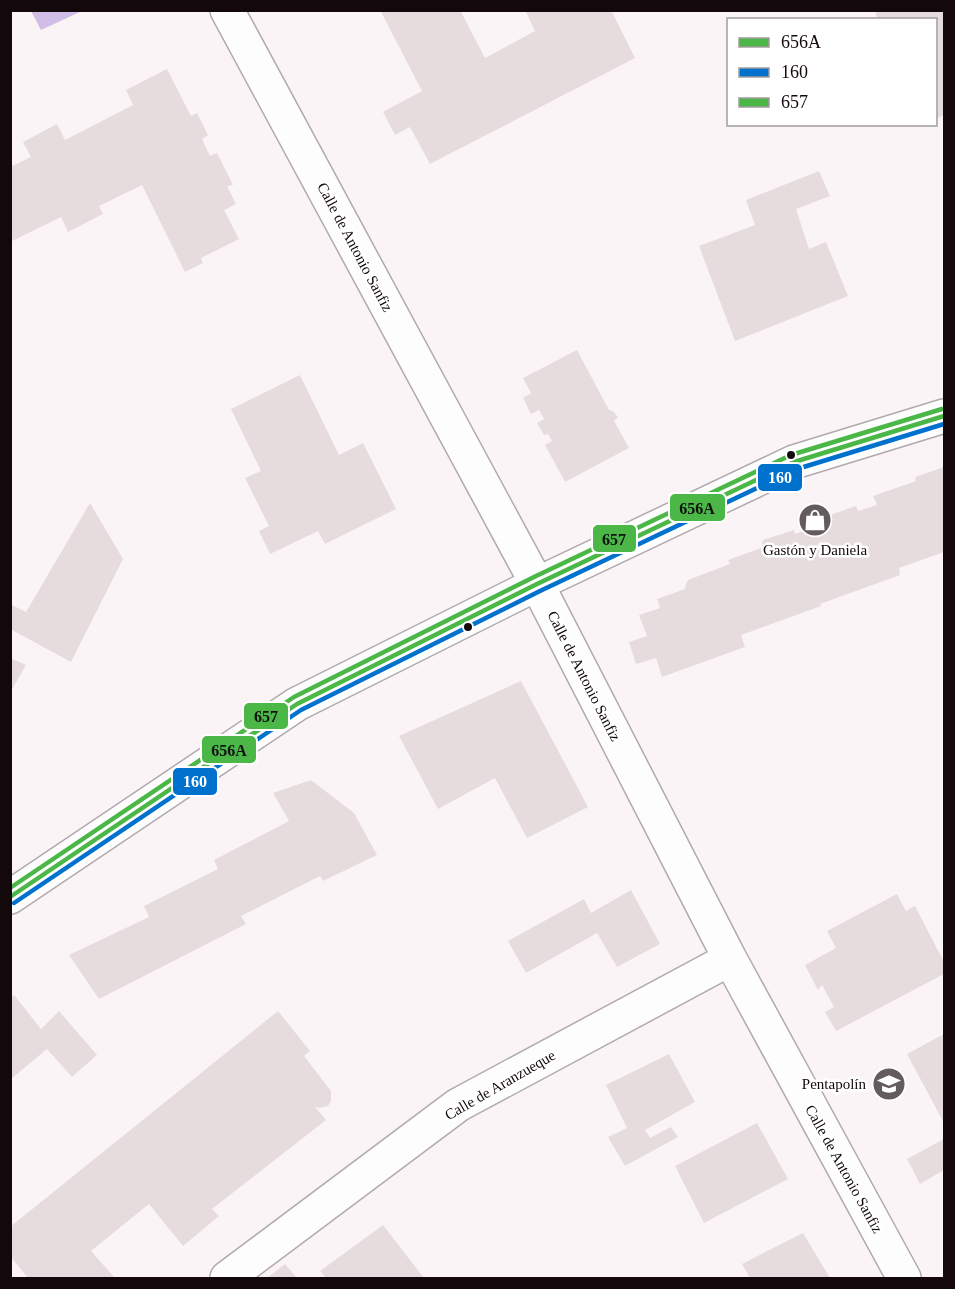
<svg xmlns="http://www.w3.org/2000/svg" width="955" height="1289" viewBox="0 0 955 1289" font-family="Georgia,serif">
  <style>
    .water { fill: #d1bde6 }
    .building { fill: #e6dcde }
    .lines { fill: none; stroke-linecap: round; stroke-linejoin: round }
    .minor-casing { stroke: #b1a9ad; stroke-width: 36 }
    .minor { stroke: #fefdfe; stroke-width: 33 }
    .bus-1-casing { stroke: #fff; stroke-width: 9 }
    .bus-2-casing { stroke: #fff; stroke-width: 9 }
    .bus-3-casing { stroke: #fff; stroke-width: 9 }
    .bus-1 { stroke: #4ab747; stroke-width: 4.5 }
    .bus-2 { stroke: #0072ce; stroke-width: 4.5 }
    .bus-3 { stroke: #4ab747; stroke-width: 4.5 }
    .bus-dot { fill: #13090d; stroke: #fff; stroke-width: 2 }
    .labels { text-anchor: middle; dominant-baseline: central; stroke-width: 5; stroke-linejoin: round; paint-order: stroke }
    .street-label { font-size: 15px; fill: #13090d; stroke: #fff }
    .poi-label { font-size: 15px; fill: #13090d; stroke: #fff }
    .line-badge { stroke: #fff; stroke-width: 2 }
    .badge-label { font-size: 16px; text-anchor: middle; font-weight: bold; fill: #fff }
    .pale-badge-label { font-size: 16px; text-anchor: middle; font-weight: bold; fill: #111 }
  </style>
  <rect width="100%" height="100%" fill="#fbf4f7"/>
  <path class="water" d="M31 11H82L41 30Z"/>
  <path class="building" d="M380 10H460L485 58 535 31 525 10H611L635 58 430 164 410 127 395 135 383 112 422 91Z
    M875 10H944V115L937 118 936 113V20H878Z
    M167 69 191 116 197 113 208 135 202 139 210 156 217 153 233 185 227 186 236 204 224 210 239 239 201 258 203 263 185 272 142 185 99 206 103 214 68 232 61 217 10 242V167L31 157 23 142 57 124 65 140 133 105 126 90Z
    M819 171 830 196 796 209 809 249 826 242 848 296 735 341 699 246 755 225 746 200Z
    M577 350 609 410 613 411 618 417 614 421 629 448 565 482 545 445 552 441 548 434 544 435 537 423 544 419 539 410 531 414 523 398 531 393 523 378Z
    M300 375 339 455 363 443 396 509 325 544 318 531 270 554 259 531 269 526 245 478 261 471 231 409Z
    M944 467V552L899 568 900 575 820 604 821 606 741 635 745 647 662 677 656 658 636 664 629 642 647 636 639 615 660 608 657 599 685 589 686 584 688 580 730 564 728 560 761 548 763 540 794 530 795 534 815 527 813 521 856 506 858 511 877 505 873 496 916 481 915 477Z
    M90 503 123 559 71 662 10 629V604L26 612Z
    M10 658 26 665 10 693Z
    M521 681 588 807 527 838 495 778 438 809 399 736Z
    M311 780 354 813 377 855 323 881 320 876 241 916 246 924 99 999 69 955 149 917 144 906 218 869 214 860 289 821 273 793Z
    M631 890 660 944 617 967 597 933 526 973 508 941 584 899 591 913Z
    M897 894 906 911 915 906 944 962V974L836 1031 825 1012 834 1007 822 985 818 990 805 965 836 948 827 931Z
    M14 995 41 1029 59 1011 97 1055 72 1077 47 1049 10 1080V998Z
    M278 1011 310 1051 304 1056 331 1091V1101L328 1106 320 1108 315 1107 326 1120 212 1209 219 1216 183 1246 149 1204 91 1251 115 1278H28L10 1256V1227Z
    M944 1034V1123L907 1054Z
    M669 1054 695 1102 645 1130 650 1138 671 1127 678 1137 625 1166 608 1137 627 1128 606 1085Z
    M757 1123 788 1179 704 1223 675 1166Z
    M944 1139V1170L920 1184 907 1159Z
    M383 1225 424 1278H326L320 1271Z
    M803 1233 830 1278H750L742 1264Z
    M285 1264 297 1278H267Z"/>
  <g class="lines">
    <defs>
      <path id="minor" d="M227 10 537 584 730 959 904 1278
        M10 897 297 704 537 584 794 462 944 416
        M227 1278 458 1105 730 959"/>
    </defs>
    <use href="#minor" class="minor-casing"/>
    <use href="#minor" class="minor"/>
    <defs>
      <path id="bus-1" d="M10 897 297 704 537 584 794 462 944 416"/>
      <path id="bus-2" d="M14 903 301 710 540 591 797 469 944 424"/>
      <path id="bus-3" d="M10 888 294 697 534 577 791 455 942 409"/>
    </defs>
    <use href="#bus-1" class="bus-1-casing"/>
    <use href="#bus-2" class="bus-2-casing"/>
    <use href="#bus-3" class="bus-3-casing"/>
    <use href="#bus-1" class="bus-1"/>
    <use href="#bus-2" class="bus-2"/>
    <use href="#bus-3" class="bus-3"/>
  </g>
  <defs>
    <symbol id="shop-disc" viewBox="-11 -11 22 22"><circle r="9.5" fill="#645b5f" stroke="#fff"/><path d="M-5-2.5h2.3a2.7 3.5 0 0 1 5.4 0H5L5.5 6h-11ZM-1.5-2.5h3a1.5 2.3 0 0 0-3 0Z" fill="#fff"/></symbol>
    <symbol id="school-disc" viewBox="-11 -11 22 22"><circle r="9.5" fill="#645b5f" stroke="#fff"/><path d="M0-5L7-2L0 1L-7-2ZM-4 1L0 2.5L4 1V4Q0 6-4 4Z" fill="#fff"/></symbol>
  </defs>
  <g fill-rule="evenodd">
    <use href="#shop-disc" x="796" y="501" width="38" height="38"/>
    <use href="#school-disc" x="870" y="1065" width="38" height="38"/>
  </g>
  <g class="bus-dot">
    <circle cx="791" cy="455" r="5"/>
    <circle cx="468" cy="627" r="5"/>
  </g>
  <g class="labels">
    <g class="street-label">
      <text transform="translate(355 247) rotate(62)">Calle de Antonio Sanfiz</text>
      <text transform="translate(584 676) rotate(63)">Calle de Antonio Sanfiz</text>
      <text transform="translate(500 1085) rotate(-30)">Calle de Aranzueque</text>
      <text transform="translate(844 1169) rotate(61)">Calle de Antonio Sanfiz</text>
    </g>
    <g class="poi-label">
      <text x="815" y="550">Gastón y Daniela</text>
      <text x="866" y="1084" text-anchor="end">Pentapolín</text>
    </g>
  </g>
  <g class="line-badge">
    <rect x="757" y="463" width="46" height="29" rx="6" fill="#0072ce"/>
    <rect x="669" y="493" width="57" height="29" rx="6" fill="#4ab747"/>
    <rect x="592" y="524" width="45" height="29" rx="6" fill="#4ab747"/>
    <rect x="243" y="702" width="46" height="28" rx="6" fill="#4ab747"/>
    <rect x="201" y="735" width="56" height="29" rx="6" fill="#4ab747"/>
    <rect x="172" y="767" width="46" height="29" rx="6" fill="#0072ce"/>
  </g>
  <g class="badge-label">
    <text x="780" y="483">160</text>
    <text x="195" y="787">160</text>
  </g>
  <g class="pale-badge-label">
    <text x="697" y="514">656A</text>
    <text x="614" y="545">657</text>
    <text x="266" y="722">657</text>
    <text x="229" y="756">656A</text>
  </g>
  <rect width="955" height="1289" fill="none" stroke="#13090d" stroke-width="24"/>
  <rect x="727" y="18" width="210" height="108" fill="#ffffff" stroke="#a19d9e" stroke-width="1.5"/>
  <rect x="739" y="38" width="30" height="9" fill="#4ab747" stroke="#a19d9e" stroke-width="1.5"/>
  <text x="781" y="48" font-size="18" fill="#13090d">656A</text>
  <rect x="739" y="68" width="30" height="9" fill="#0072ce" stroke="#a19d9e" stroke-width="1.5"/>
  <text x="781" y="78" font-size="18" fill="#13090d">160</text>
  <rect x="739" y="98" width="30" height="9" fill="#4ab747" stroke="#a19d9e" stroke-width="1.5"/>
  <text x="781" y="108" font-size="18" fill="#13090d">657</text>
</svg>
